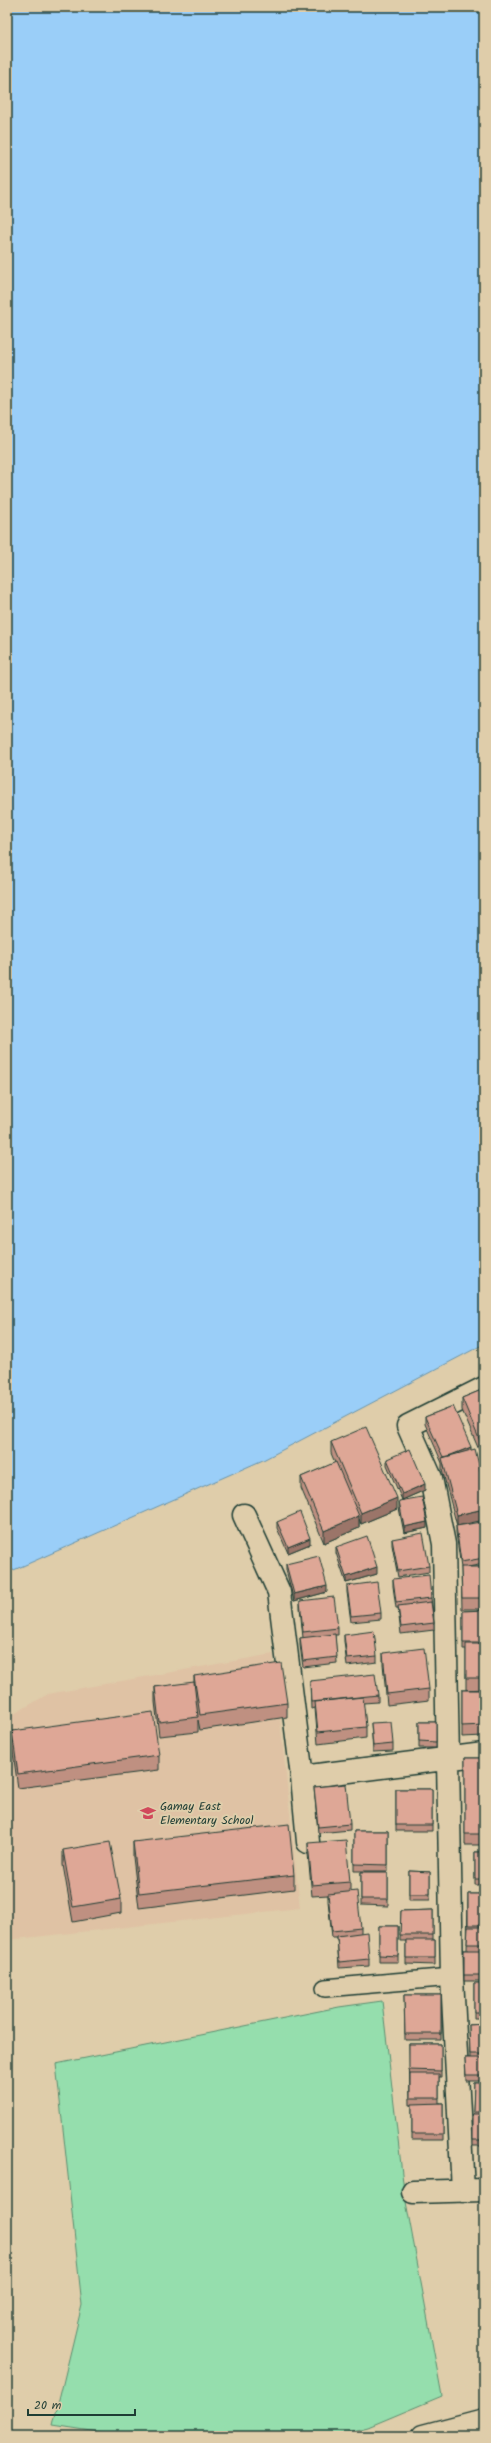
<svg xmlns="http://www.w3.org/2000/svg" width="491" height="2443" viewBox="0 0 491 2443" font-family="Kalam,sans-serif">
  <style>
    .built { fill: #dfc2a4 }
    .green { fill: #95dead; stroke: #5a8e70 }
    .water { fill: #9acef8; stroke: #6994aa }
    .lines { fill: none; stroke-linecap: round; stroke-linejoin: round }
    .lane-casing { stroke: #1f3d34; stroke-width: 20 }
    .street-casing { stroke: #1f3d34; stroke-width: 25 }
    .lane { stroke: #dfcdaa; stroke-width: 17 }
    .street { stroke: #dfcdaa; stroke-width: 22 }
    .wall { fill: #bf9081; stroke: #1f3d34 }
    .shaded-wall { fill: #9b7569; stroke: #1f3d34 }
    .building { fill: #dea796; stroke: #1f3d34 }
    .labels { text-anchor: middle; dominant-baseline: central; stroke-width: 4; stroke-linejoin: round; paint-order: stroke }
    .poi-label { font-size: 12px; fill: #1f3d34; stroke: #dfcdaa; text-anchor: start }
  </style>
  <rect width="100%" height="100%" fill="#dfcdaa"/>
  <filter id="ink" filterUnits="userSpaceOnUse"><feTurbulence type="fractalNoise" baseFrequency=".025" numOctaves="2"/><feDisplacementMap in="SourceGraphic" scale="8" xChannelSelector="R" yChannelSelector="G"/><feConvolveMatrix kernelMatrix="1 2 1 2 8 2 1 2 1" color-interpolation-filters="sRGB"/></filter>
  <g filter="url(#ink)">
    <path class="built" d="M273 1654 300 1908 7 1940V1718L48 1694Z"/>
    <path class="green" d="M382 2001 404 2191 442 2396 368 2427 333 2436H124L53 2425 82 2305 56 2064 339 2007Z"/>
    <path class="water" d="M7 7H484V1344L263 1460 7 1573Z"/>
    <g class="lines">
      <defs>
        <path id="lane" d="M325 1988 452 1977"/>
        <path id="street" d="M244 1515 279 1592 302 1777 308 1842
          M302 1777 484 1754
          M463 2191 452 1977 444 1544 431 1478 408 1426 484 1388
          M413 2192 484 2190
          M423 2436 484 2420"/>
      </defs>
      <use href="#lane" class="lane-casing"/>
      <use href="#street" class="street-casing"/>
      <use href="#lane" class="lane"/>
      <use href="#street" class="street"/>
    </g>
    <path class="wall" d="M484 1389 482 1457 462 1410V1398Z
      M453 1406 458 1526 484 1536V1564L468 1567H484V1609H462L461 1568 456 1532V1526H457L442 1469V1463L425 1424V1417Z
      M331 1442 397 1509 361 1524 359 1519V1528L324 1543 301 1488V1477L335 1463 331 1453Z
      M387 1459 425 1490 402 1500 387 1465Z
      M399 1501 427 1528 404 1533 399 1508Z
      M277 1522 310 1544 288 1553 277 1528Z
      M392 1539 429 1566V1572L398 1577 392 1545Z
      M336 1547 377 1574 346 1583 336 1553Z
      M286 1564 327 1592 294 1601 286 1570Z
      M393 1579 431 1598 434 1623V1630L401 1634 398 1608H396L393 1586Z
      M347 1586 381 1613V1619L351 1622 347 1592Z
      M300 1601 338 1628V1635H335L337 1663 303 1667 300 1645V1638H303L300 1607Z
      M484 1610V1689L466 1690V1649H463V1611Z
      M344 1635 377 1656V1662L347 1666 344 1641Z
      M383 1653 429 1689V1700L387 1705 383 1664Z
      M194 1676 287 1703V1717L200 1730 198 1720V1732L159 1736 155 1702V1687L194 1684Z
      M310 1681 378 1695V1702L363 1703 366 1727V1738L318 1744 315 1708 311 1709Z
      M462 1690H484V1736L462 1737Z
      M419 1722H436V1748H419Z
      M371 1723 393 1744V1751L373 1752Z
      M12 1731 159 1755V1770L18 1788 12 1746Z
      M465 1758H484V1845H465Z
      M314 1787 350 1824V1830L318 1833Z
      M396 1789H432V1831H396Z
      M354 1831H388V1871H354Z
      M133 1842 294 1875V1889L139 1908 133 1857Z
      M308 1843 350 1882V1892L361 1928V1933L369 1959V1966L339 1968 337 1937H332L328 1901V1895L312 1896 308 1854Z
      M63 1850 121 1899V1913L73 1922 63 1865Z
      M475 1852H484V1885H475Z
      M409 1871 430 1872V1900H409Z
      M361 1872H388V1906L361 1905Z
      M468 1894H484V1981H464V1950H467Z
      M433 1910V1940H435V1965L406 1964V1941H400L401 1911Z
      M379 1926H398V1962H379Z
      M474 1983H484V2018H474Z
      M404 1995H441V2040H405Z
      M484 2024V2081H466L465 2058H470L469 2025Z
      M409 2044H441V2077H439V2103H443V2140H412V2105H410Z
      M474 2083H484V2146H472V2114H473Z"/>
    <path class="shaded-wall" d="M484 1445V1457H482V1446Z
      M471 1447V1453L443 1458Z
      M425 1484V1490L402 1500V1494Z
      M397 1498V1509L361 1524V1513Z
      M484 1509V1520L457 1526V1515Z
      M359 1516V1528L324 1543V1531Z
      M427 1522V1528L404 1533V1527Z
      M310 1538V1544L288 1553V1547Z
      M377 1567V1574L346 1583V1577Z
      M327 1586V1592L294 1601V1594Z"/>
    <path class="building" d="M484 1389V1445L482 1446 462 1398Z
      M453 1406 471 1447 451 1455 443 1457 425 1417Z
      M366 1427 397 1498 361 1513 331 1442Z
      M410 1449 425 1484 402 1494 387 1459Z
      M475 1449 484 1486V1509L457 1515 442 1458Z
      M336 1462 359 1516 324 1531 301 1477Z
      M422 1497 427 1522 404 1527 399 1501Z
      M300 1512 310 1538 288 1547 277 1522Z
      M482 1522 484 1536V1558L461 1562 456 1526Z
      M423 1533 429 1566 398 1571 392 1539Z
      M367 1536 377 1567 346 1577 336 1547Z
      M319 1556 327 1586 294 1594 286 1564Z
      M461 1567H484V1598H462Z
      M429 1575 431 1598 396 1602 393 1579Z
      M377 1582 381 1613 351 1616 347 1586Z
      M334 1597 338 1628 303 1632 300 1601Z
      M431 1602 434 1623 401 1627 398 1606Z
      M484 1610V1643H463V1611Z
      M374 1631 377 1656 347 1659 344 1635Z
      M335 1634 337 1657 303 1661 300 1638Z
      M466 1644H484V1678H466Z
      M424 1648 429 1689 387 1694 383 1653Z
      M281 1663 287 1703 200 1715 194 1676Z
      M375 1674 378 1695 311 1702 310 1681Z
      M194 1682 198 1717 159 1722 155 1687Z
      M462 1690H484V1725L462 1726Z
      M363 1697 366 1727 318 1732 315 1702Z
      M153 1712 159 1755 18 1774 12 1731Z
      M391 1722 393 1744 373 1746 371 1723Z
      M419 1722H436V1742L419 1741Z
      M465 1758H484V1834H465Z
      M346 1784 350 1824 318 1827 314 1787Z
      M396 1789H432V1825H396Z
      M289 1824 294 1875 139 1893 133 1842Z
      M354 1831H388V1865L354 1864Z
      M346 1840 350 1882 312 1885 308 1843Z
      M110 1842 121 1899 73 1907 63 1850Z
      M475 1852H484V1879H475Z
      M409 1871 430 1872V1894H409Z
      M361 1872H388V1899H361Z
      M357 1891 361 1928 332 1931 328 1894Z
      M468 1894H484V1925H468Z
      M433 1910V1935H400L401 1911Z
      M379 1926H398V1956L379 1955Z
      M468 1927H484V1944H467Z
      M367 1932 369 1959 339 1962 337 1936Z
      M406 1940H435V1958H406Z
      M464 1950H484V1975H464Z
      M474 1983H484V2012H474Z
      M404 1995H441V2034H405Z
      M484 2024V2054H470L469 2025Z
      M409 2044H441V2071L409 2070Z
      M465 2058H484V2075H466Z
      M410 2074H439V2098H410Z
      M474 2083H484V2112H473Z
      M443 2103V2134H412V2104Z
      M472 2114H484V2140H472Z"/>
  </g>
  <defs>
    <symbol id="school-bare" viewBox="-9 -9 18 18"><path d="M0-5L7-2L0 1L-7-2ZM-4 1L0 2.5L4 1V4Q0 6-4 4Z" fill="#d1495b" stroke="#dfcdaa" stroke-width="2.5" paint-order="stroke"/></symbol>
  </defs>
  <g fill-rule="evenodd">
    <use href="#school-bare" x="137" y="1802" width="22" height="22"/>
  </g>
  <g class="labels">
    <g class="poi-label">
      <text x="160" y="1806">Gamay East<tspan x="160" dy="14">Elementary School</tspan></text>
    </g>
  </g>
  <rect width="491" height="2443" fill="none" stroke="#dfcdaa" stroke-width="24"/>
  <rect x="12" y="12" width="467" height="2419" fill="none" stroke="#1f3d34" stroke-width="1.5" filter="url(#ink)"/>
  <path d="M28 2409v6h107v-6" fill="none" stroke="#1f3d34" stroke-width="2"/>
  <text x="34" y="2409" font-size="12" fill="#1f3d34" stroke="#dfcdaa" stroke-width="3" paint-order="stroke">20 m</text>
</svg>
